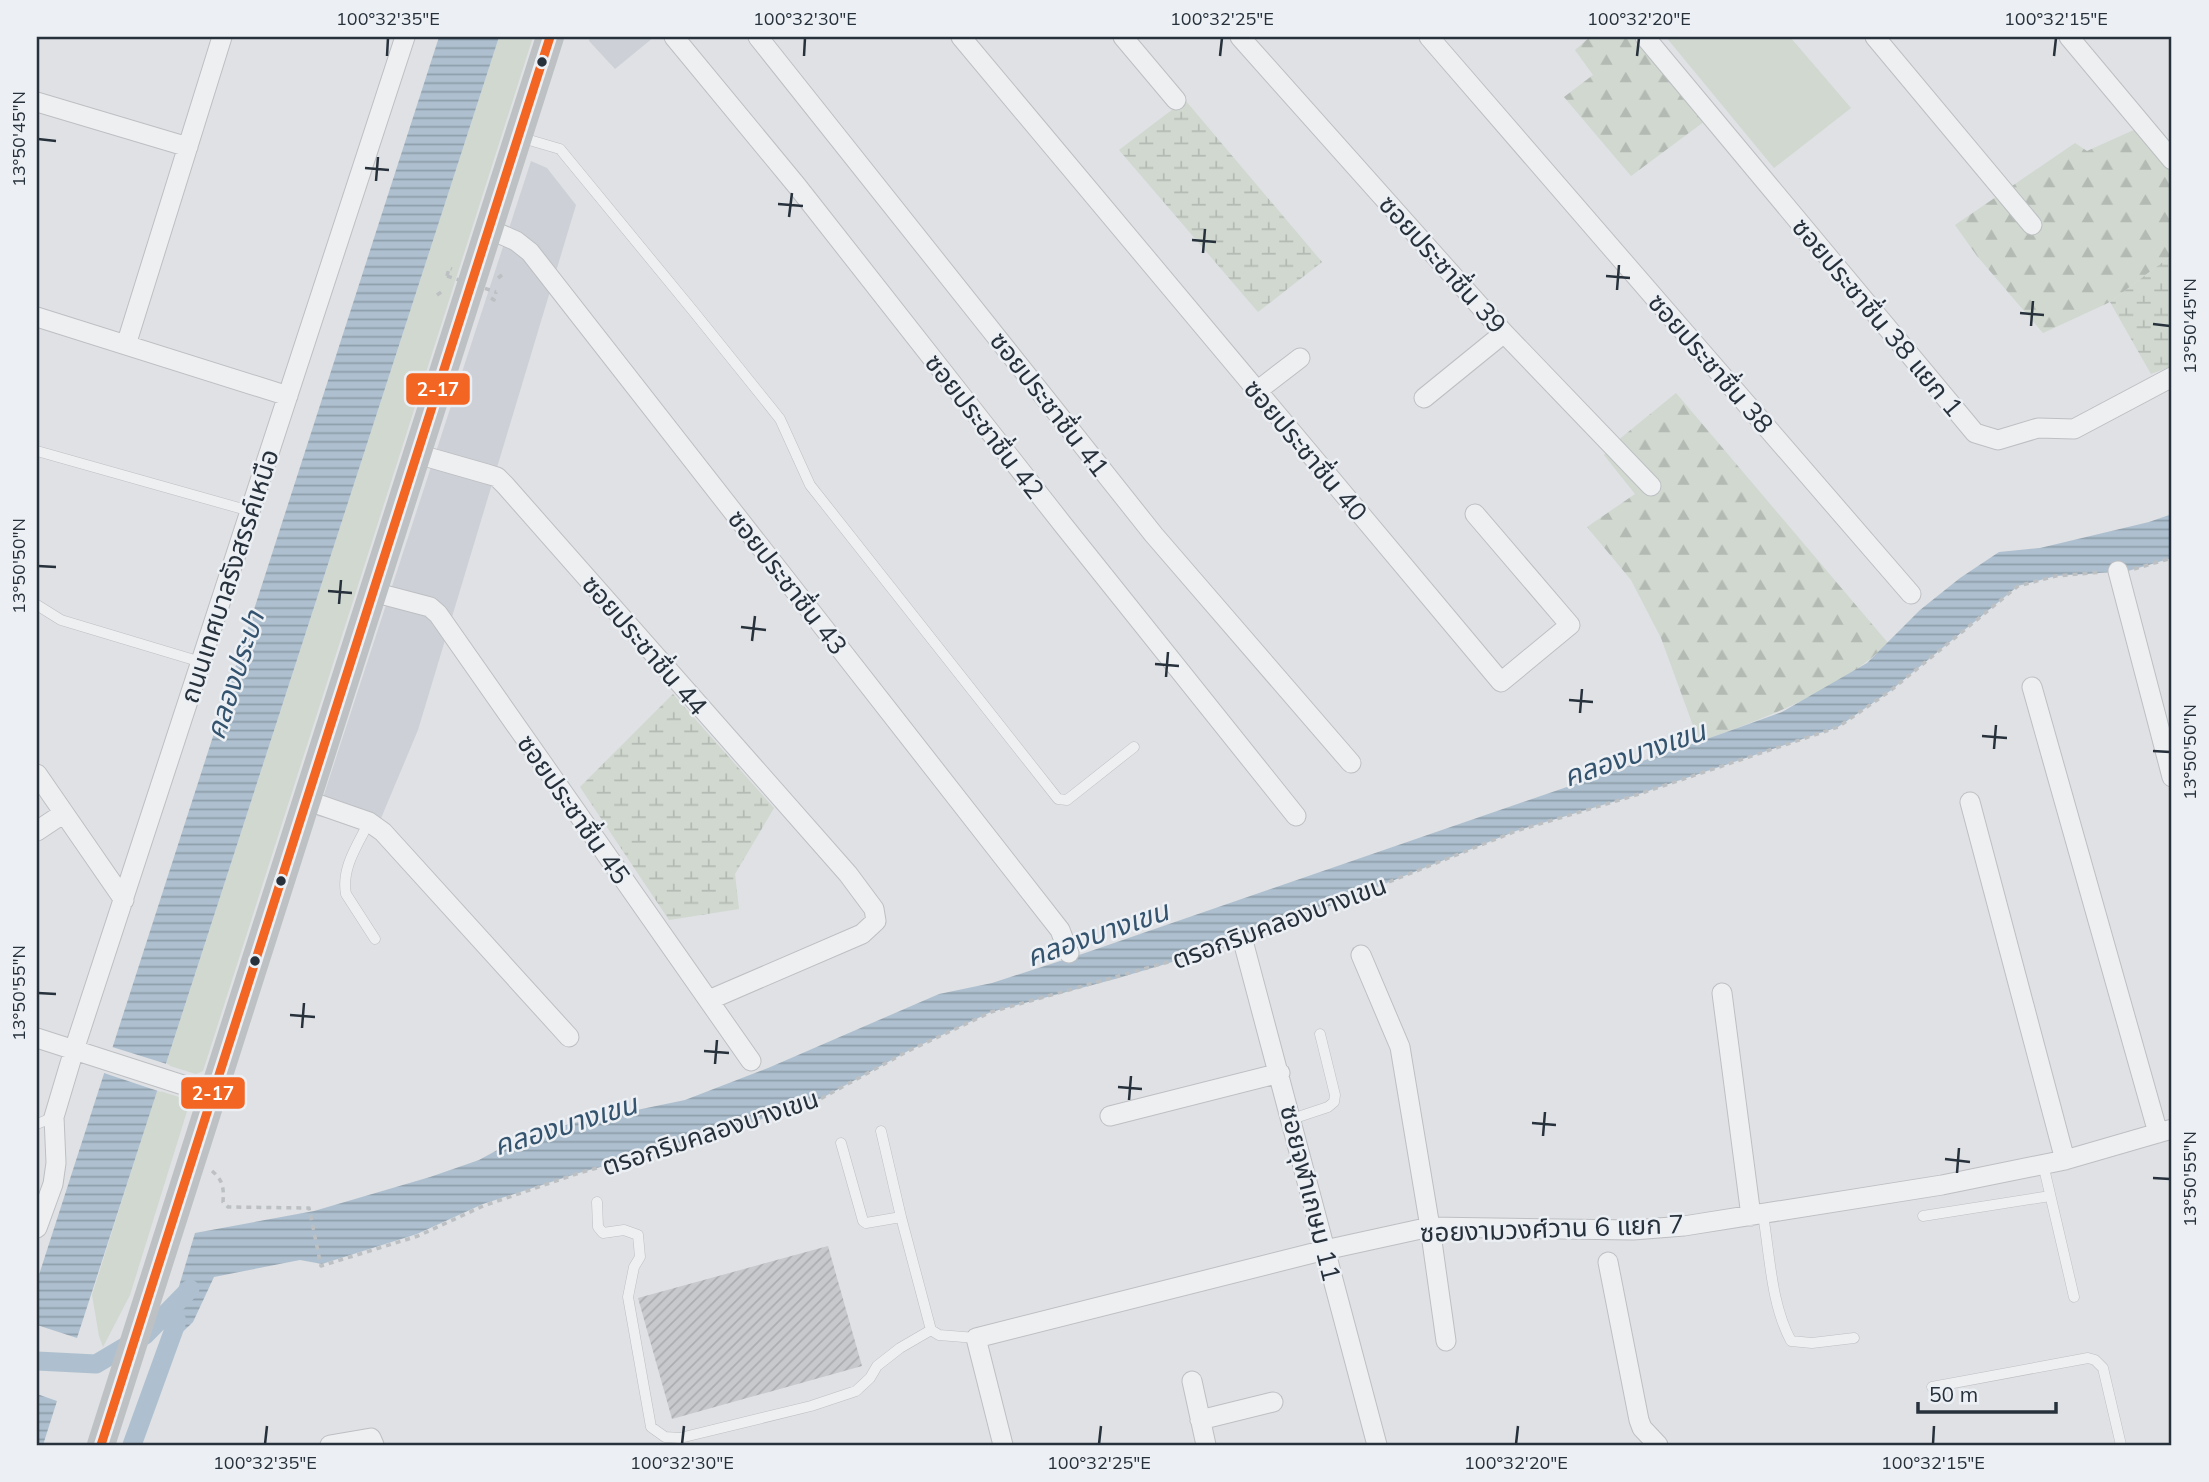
<svg xmlns="http://www.w3.org/2000/svg" width="2209" height="1482" viewBox="0 0 2209 1482" font-family="Mulish,'Noto Sans Thai',sans-serif">
  <style>
    .built { fill: #cdd1d7 }
    .green { fill: #d0d8cf }
    .forest { fill: url(#forest-firs) }
    .wetland { fill: url(#wetland-marsh) }
    .water { fill: url(#water-rules) }
    .pier { fill: #dfe1e4 }
    .lines { fill: none; stroke-linecap: round; stroke-linejoin: round }
    .canal { stroke: #aec0cf; stroke-width: 19 }
    .building { fill: url(#building-hatch) }
    .lane-casing { stroke: #bdbfc2; stroke-width: 11 }
    .street-casing { stroke: #bdbfc2; stroke-width: 21 }
    .path { stroke: #bdc0c3; stroke-width: 3.5; stroke-dasharray: 5 5; stroke-linecap: butt }
    .lane { stroke: #eeeff1; stroke-width: 10 }
    .street { stroke: #eeeff1; stroke-width: 19 }
    .secondary { stroke: #bdc1c4; stroke-width: 28 }
    .path-bridge { stroke: #bdc0c3; stroke-width: 3.5; stroke-dasharray: 5 5; stroke-linecap: butt }
    .bus-1-casing { stroke: #ecf0f4; stroke-width: 14 }
    .bus-1 { stroke: #f26522; stroke-width: 9 }
    .ticks { fill: none; stroke: #27313c; stroke-width: 2.5 }
    .bus-dot { fill: #27313c; stroke: #ecf0f4; stroke-width: 2.5 }
    .labels { text-anchor: middle; dominant-baseline: central; stroke-width: 5; stroke-linejoin: round; paint-order: stroke }
    .street-label { font-size: 26px; fill: #27313c; stroke: #ecf0f4 }
    .water-label { font-size: 28px; font-style: italic; fill: #33536e; stroke: #ecf0f4 }
    .line-badge { stroke: #ecf0f4; stroke-width: 2.5 }
    .badge-label { font-size: 19px; text-anchor: middle; font-weight: bold; fill: #fff }
    .neatline { fill: none; stroke: #27313c; stroke-width: 2.5 }
    .ticks-label { font-size: 18px; text-anchor: middle; fill: #27313c }
  </style>
  <defs>
    <pattern id="forest-firs" width="22" height="20" patternUnits="userSpaceOnUse" patternTransform="scale(1.75)"><rect width="22" height="20" fill="#d0d8cf"/><path d="M5 1l3.5 6h-7zM16 11l3.5 6h-7z" fill="#b3bab3"/></pattern>
    <pattern id="wetland-marsh" width="20" height="14" patternUnits="userSpaceOnUse" patternTransform="scale(1.75)"><rect width="20" height="14" fill="#d0d8cf"/><path d="M1 5h8M5 5V1M11 12h8M15 12V8" fill="none" stroke="#b3bab3"/></pattern>
    <pattern id="water-rules" width="6" height="5" patternUnits="userSpaceOnUse" patternTransform="scale(1.75)"><rect width="6" height="5" fill="#aec0cf"/><path d="M0 2.5h6" fill="none" stroke="#8e9da9"/></pattern>
    <pattern id="building-hatch" width="6" height="6" patternUnits="userSpaceOnUse" patternTransform="scale(1.75)"><rect width="6" height="6" fill="#c7c9cc"/><path d="M-1 1l2-2M0 6l6-6M5 7l2-2" fill="none" stroke="#abadb0"/></pattern>
  </defs>
  <rect width="100%" height="100%" fill="#dfe1e4"/>
  <path class="built" d="M590 37H654L615 69 589 41Z
    M531 161 547 168 576 205 418 730 374 835 336 820 317 816Z"/>
  <path class="green" d="M499 37H533L203 1071 196 1074 167 1065V1061Z
    M1666 37H1790L1851 108 1774 168Z
    M157 1090 188 1100V1108L130 1295 103 1347 99 1336 92 1295Z"/>
  <path class="forest" d="M1590 37H1635L1705 121 1631 176 1564 97 1593 75 1575 50Z
    M2136 129 2172 170V255L2110 302 2043 333 1977 256 1955 225 2075 143 2087 151Z
    M1676 393 1888 643C1837 693 1766 717 1699 742L1661 638 1631 580 1587 527 1635 494 1604 455 1622 437Z"/>
  <path class="wetland" d="M1185 100 1322 262 1258 312 1119 150Z
    M2172 255V366L2151 374 2110 302Z
    M673 694 774 808 735 874 739 909 669 920 580 787Z"/>
  <path class="water" d="M439 37H499L77 1338 37 1325V1281Z
    M2172 514V558L2128 571 2056 576 2018 586 1890 691 1838 727 1633 796 1516 831 1243 941 1115 979 991 1012 908 1051 822 1098 719 1134 579 1173 483 1204 417 1234 322 1264 300 1260 214 1277 193 1322 158 1356 195 1233 314 1211 430 1177 479 1160 501 1148 569 1124 685 1100 768 1068 939 994 992 983 1085 953 1718 735 1782 712 1867 663 1920 610 1960 578 1999 552 2040 548 2149 522Z
    M37 1394 57 1401 43 1445H37Z"/>
  <path class="pier" d="M109 1046 170 1065 161 1092 101 1072Z"/>
  <g class="lines">
    <path class="canal" d="M37 1361 96 1364 145 1335 190 1289
      M132 1445 177 1321"/>
  </g>
  <path class="building" d="M828 1246 862 1366 672 1419 638 1298Z"/>
  <g class="lines">
    <defs>
      <path id="lane" d="M519 137 560 149 694 312 780 419 810 485 1058 799 1067 800 1134 747
        M37 451 250 511
        M37 605 61 620 201 662
        M369 822C358 844 341 868 346 894L375 939
        M1292 1119 1328 1107 1334 1102 1335 1095 1320 1034
        M37 1124 54 1117
        M881 1131 901 1217
        M841 1143 863 1221 866 1223 901 1217 931 1330 939 1335 976 1338
        M2043 1164 2074 1297
        M597 1202 598 1227 603 1233 624 1230 638 1235 640 1257 634 1267 628 1297 651 1427 665 1437 680 1438 811 1406 856 1391 870 1378 877 1366 900 1348 931 1330
        M1763 1215C1770 1256 1771 1304 1791 1341L1812 1343 1854 1338
        M1923 1216 2050 1196
        M1932 1387 2088 1358 2095 1360 2103 1368 2121 1445"/>
      <path id="street" d="M674 37 797 186 1064 526 1296 816
        M758 37 1154 535 1351 763
        M961 37 1501 682 1570 625 1475 514
        M1123 37 1176 100
        M1240 37 1504 333 1651 486
        M1429 37 1911 594
        M1645 37 1975 433 1998 440 2038 428 2074 429 2172 377
        M1875 37 2032 225
        M2069 37 2172 160
        M37 102 188 147
        M489 229 516 241 530 252 1060 930 1069 953
        M37 317 288 396
        M126 345 222 37
        M1257 391 1300 358
        M1424 398 1504 333
        M417 454 487 474 497 477 505 485 848 874 874 909 876 921 862 934 709 1000
        M2118 571 2172 777
        M373 592 430 607 438 614 751 1061
        M2032 687 2158 1133
        M37 774 124 900
        M306 800 369 822 383 832 569 1037
        M1970 802 2065 1160
        M37 831 64 813
        M1243 941 1377 1445
        M1361 955 1400 1047 1430 1227 1446 1341
        M1722 993 1751 1216
        M37 1038 211 1094
        M1110 1116 1280 1073
        M37 1228 53 1184 56 1163 54 1117 74 1050 405 37
        M1608 1262 1639 1420 1642 1428 1658 1445
        M1192 1381 1206 1445
        M1200 1420 1273 1402
        M330 1445 371 1438 374 1445
        M1003 1445 976 1338 1325 1250 1430 1227 1633 1230 1684 1226 1942 1185 2065 1160 2172 1129"/>
    </defs>
    <use href="#lane" class="lane-casing"/>
    <use href="#street" class="street-casing"/>
    <path class="path" d="M447 276 449 268 452 269
      M498 278 506 272
      M437 295 444 290
      M491 298 494 300 496 292
      M2134 569 2172 558
      M1259 934 1516 831 1633 796 1838 727 1890 691 2018 586 2056 576 2102 572
      M212 1171C223 1180 224 1188 223 1202L228 1207 309 1208 321 1266 418 1236 483 1206 579 1173 719 1134 822 1098 908 1051 991 1012 1225 946"/>
    <use href="#lane" class="lane"/>
    <use href="#street" class="street"/>
    <path class="secondary" d="M101 1445 550 37"/>
    <path class="path-bridge" d="M447 276 496 292"/>
    <defs>
      <path id="bus-1" d="M101 1445 550 37"/>
    </defs>
    <use href="#bus-1" class="bus-1-casing"/>
    <use href="#bus-1" class="bus-1"/>
  </g>
  <path class="ticks" d="M387 56 388 38M804 56 805 38M1220 56 1222 38M1637 56 1639 38M2054 56 2056 38M38 139 56 141M365 168 389 170M376 181 378 157M778 204 803 206M789 217 792 193M1192 240 1216 242M1203 253 1205 229M1606 276 1630 278M1617 290 1619 265M2020 313 2044 315M2153 324 2170 326M2031 326 2033 301M38 566 56 567M328 591 352 593M339 604 341 580M741 627 766 630M752 641 755 616M1155 664 1179 666M1166 677 1168 652M1569 700 1593 702M1580 713 1582 689M1982 736 2007 738M1994 749 1996 725M2153 751 2170 752M38 993 56 994M290 1015 315 1017M302 1028 304 1003M704 1051 729 1053M715 1064 717 1040M1118 1087 1142 1089M1129 1100 1131 1076M1532 1123 1556 1125M1543 1136 1545 1112M1945 1159 1970 1162M1957 1173 1959 1148M2153 1178 2170 1179M265 1444 267 1426M682 1444 684 1426M1099 1444 1101 1426M1516 1444 1518 1426M1933 1444 1934 1426"/>
  <g class="bus-dot">
    <circle cx="542" cy="62" r="6"/>
    <circle cx="281" cy="881" r="6"/>
    <circle cx="255" cy="961" r="6"/>
  </g>
  <g class="labels">
    <g class="street-label">
      <text transform="translate(1443 264) rotate(48)">ซอยประชาชื่น 39</text>
      <text transform="translate(1878 317) rotate(50)">ซอยประชาชื่น 38 แยก 1</text>
      <text transform="translate(1711 363) rotate(49)">ซอยประชาชื่น 38</text>
      <text transform="translate(1050 404) rotate(52)">ซอยประชาชื่น 41</text>
      <text transform="translate(985 426) rotate(52)">ซอยประชาชื่น 42</text>
      <text transform="translate(1306 450) rotate(50)">ซอยประชาชื่น 40</text>
      <text transform="translate(229 576) rotate(-72)">ถนนเทศบาลรังสรรค์เหนือ</text>
      <text transform="translate(788 582) rotate(52)">ซอยประชาชื่น 43</text>
      <text transform="translate(645 645) rotate(49)">ซอยประชาชื่น 44</text>
      <text transform="translate(574 809) rotate(55)">ซอยประชาชื่น 45</text>
      <text transform="translate(1279 922) rotate(-20)">ตรอกริมคลองบางเขน</text>
      <text transform="translate(710 1132) rotate(-18)">ตรอกริมคลองบางเขน</text>
      <text transform="translate(1311 1193) rotate(76)">ซอยจุฬาเกษม 11</text>
      <text transform="translate(1552 1228) rotate(-2)">ซอยงามวงศ์วาน 6 แยก 7</text>
    </g>
    <g class="water-label">
      <text transform="translate(234 675) rotate(-72)">คลองประปา</text>
      <text transform="translate(1634 753) rotate(-19)">คลองบางเขน</text>
      <text transform="translate(1097 933) rotate(-19)">คลองบางเขน</text>
      <text transform="translate(565 1124) rotate(-17)">คลองบางเขน</text>
    </g>
  </g>
  <g class="line-badge">
    <rect x="405" y="372" width="66" height="34" rx="7" fill="#f26522"/>
    <rect x="180" y="1076" width="66" height="34" rx="7" fill="#f26522"/>
  </g>
  <g class="badge-label">
    <text x="438" y="396">2-17</text>
    <text x="213" y="1100">2-17</text>
  </g>
  <rect width="2209" height="1482" fill="none" stroke="#ecf0f4" stroke-width="77"/>
  <path d="M1918 1402v10h138v-10" fill="none" stroke="#27313c" stroke-width="3.5"/>
  <text x="1929" y="1402" font-size="21" fill="#27313c" stroke="#ecf0f4" stroke-width="5" paint-order="stroke">50 m</text>
  <rect x="38" y="38" width="2132" height="1406" class="neatline"/>
  <g class="ticks-label">
    <text x="388" y="25">100°32'35"E</text>
    <text x="805" y="25">100°32'30"E</text>
    <text x="1222" y="25">100°32'25"E</text>
    <text x="1639" y="25">100°32'20"E</text>
    <text x="2056" y="25">100°32'15"E</text>
    <text transform="translate(19 139) rotate(-90)" y="6">13°50'45"N</text>
    <text transform="translate(2190 326) rotate(-90)" y="6">13°50'45"N</text>
    <text transform="translate(19 566) rotate(-90)" y="6">13°50'50"N</text>
    <text transform="translate(2190 752) rotate(-90)" y="6">13°50'50"N</text>
    <text transform="translate(19 993) rotate(-90)" y="6">13°50'55"N</text>
    <text transform="translate(2190 1179) rotate(-90)" y="6">13°50'55"N</text>
    <text x="265" y="1469">100°32'35"E</text>
    <text x="682" y="1469">100°32'30"E</text>
    <text x="1099" y="1469">100°32'25"E</text>
    <text x="1516" y="1469">100°32'20"E</text>
    <text x="1933" y="1469">100°32'15"E</text>
  </g>
</svg>
